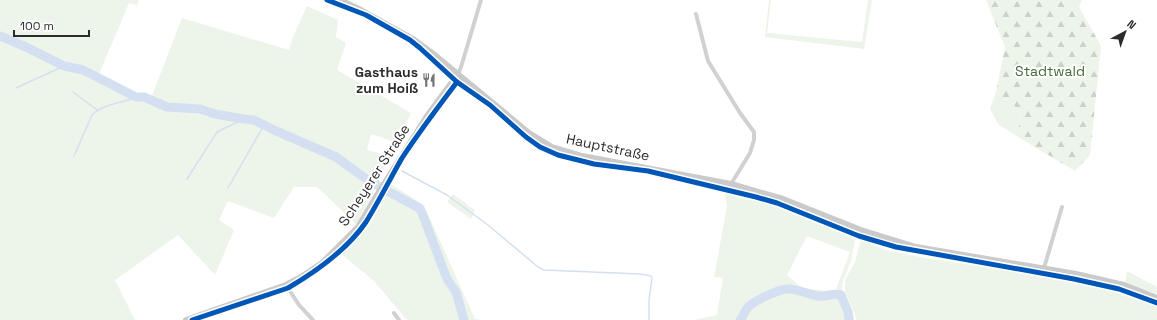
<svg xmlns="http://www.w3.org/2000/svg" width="1157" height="320" viewBox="0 0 1157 320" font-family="'Space Grotesk',sans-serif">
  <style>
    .green { fill: #edf4e9; fill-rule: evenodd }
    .forest { fill: url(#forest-firs) }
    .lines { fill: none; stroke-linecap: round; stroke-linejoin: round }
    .stream { stroke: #d4e0f2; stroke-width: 1.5 }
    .river { stroke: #d4e0f2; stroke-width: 9 }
    .street { stroke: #d1d1d1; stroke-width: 4 }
    .secondary { stroke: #cacaca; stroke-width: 6 }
    .cycleway-casing { stroke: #fff; stroke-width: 8 }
    .cycleway { stroke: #0057b8; stroke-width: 5 }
    .labels { text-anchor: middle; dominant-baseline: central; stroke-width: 4; stroke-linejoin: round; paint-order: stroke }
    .park-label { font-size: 14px; fill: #446a36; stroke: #fff }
    .poi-label { font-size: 14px; font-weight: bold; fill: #2c2c2c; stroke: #fff; text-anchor: end }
    .street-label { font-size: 14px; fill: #2c2c2c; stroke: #fff }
  </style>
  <defs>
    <pattern id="forest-firs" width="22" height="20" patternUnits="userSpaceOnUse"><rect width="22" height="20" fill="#edf4e9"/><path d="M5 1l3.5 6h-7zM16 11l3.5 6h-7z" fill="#cbd1c8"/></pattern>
  </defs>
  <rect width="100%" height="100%" fill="#fff"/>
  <path class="green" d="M0 0H139L137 5 129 3 99 74 53 57 3 33 4 43 64 66 136 97 152 100 167 107 200 109 254 120 264 125 272 133 334 159 367 183V189L374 193 356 224 317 187H294L274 218 228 201 219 220 234 230 215 275 178 235 115 280 135 320H0Z
    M769 0H771L767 33 862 42 868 0H872L864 49 765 37Z
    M307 6 338 20 336 37 346 43 337 70 411 113 396 144 389 140 371 134 367 150 391 156 376 183 357 170 341 157 263 121 200 107 168 105 151 98 182 18 289 50 293 37Z
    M996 92 1020 110 1018 137 998 124 990 109Z
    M388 182 424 205 475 319 481 320H407L374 281 339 252 354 238 380 199Z
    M724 191 774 203 856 235 851 261 842 284 843 292 854 316V320H695L717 315 723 278 714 277 727 206ZM807 236 850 252 835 292 802 288 787 275Z
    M453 194 475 210 471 219 447 202Z
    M861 239 886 250 925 258 1082 282 1157 306V320H856L855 315 845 292V280L855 262Z
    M1127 271 1157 287V294L1125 283Z"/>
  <path class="forest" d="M986 0H1082L1079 7 1101 46 1090 155 1075 171 1018 137 1020 110 996 92 1005 47Z"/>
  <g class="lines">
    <path class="stream" d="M16 88 64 66
      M73 92 97 110
      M74 156 92 115C102 104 123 103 136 97
      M402 171 447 195 488 225 538 267 544 270 640 274 651 276 652 278 649 300V320
      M187 179 217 132 244 119
      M228 188 264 125"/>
    <path class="river" d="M0 36 26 47 64 66 83 70 91 74 136 97H144L167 107 200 109 215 114 244 119 254 120 274 130 336 157 369 181 419 208 422 213 447 279 456 292 464 320
      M740 320C744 316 744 311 748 307 756 300 780 288 790 289 800 290 808 294 817 296 825 298 834 292 841 295L848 312 849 320"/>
    <path class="street" d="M696 14 708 61 740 113 754 132V140L750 153 731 184
      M458 74 461 67 481 0
      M1044 268 1062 207
      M286 285 299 305 313 320
      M394 313 399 320"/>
    <path class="secondary" d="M340 0 361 10 413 39 436 56 529 133 552 147 582 156 731 184 783 199 861 230 916 247 1076 274 1124 285 1157 298
      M186 320 286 285 301 277 322 263 358 227 377 195 427 116 458 74"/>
    <defs>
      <path id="cycleway" d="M327 0 366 15 410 40 420 48 457 82 490 105 526 137 540 147 558 155 594 164 648 171 756 197 777 203 859 236 896 247 1074 279 1119 289 1157 303
        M192 320 288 288C317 271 347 250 366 222 379 201 390 179 402 158 419 132 438 107 457 82"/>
    </defs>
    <use href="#cycleway" class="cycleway-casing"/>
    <use href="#cycleway" class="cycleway"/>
  </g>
  <defs>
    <symbol id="restaurant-bare" viewBox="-9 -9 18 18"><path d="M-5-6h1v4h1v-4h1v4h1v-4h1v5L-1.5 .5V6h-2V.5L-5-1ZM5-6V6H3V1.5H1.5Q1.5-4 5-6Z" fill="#767676" stroke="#fff" stroke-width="2.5" paint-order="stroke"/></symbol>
  </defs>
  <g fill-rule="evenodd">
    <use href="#restaurant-bare" x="419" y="70" width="20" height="20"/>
  </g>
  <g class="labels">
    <g class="park-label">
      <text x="1050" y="71">Stadtwald</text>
    </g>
    <g class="poi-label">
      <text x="418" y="72">Gasthaus<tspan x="418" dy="16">zum Hoiß</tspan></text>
    </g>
    <g class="street-label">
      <text transform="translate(608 147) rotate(12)">Hauptstraße</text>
      <text transform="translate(374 175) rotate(-57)">Scheyerer Straße</text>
    </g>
  </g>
  <g transform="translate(1125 32) rotate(41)" stroke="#ffffff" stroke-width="3" paint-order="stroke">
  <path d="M0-3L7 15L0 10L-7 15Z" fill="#2c2c2c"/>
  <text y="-6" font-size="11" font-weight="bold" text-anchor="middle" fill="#2c2c2c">N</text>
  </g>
  <path d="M14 30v6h75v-6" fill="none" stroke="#2c2c2c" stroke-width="2"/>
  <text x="20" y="30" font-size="12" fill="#2c2c2c" stroke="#ffffff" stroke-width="3" paint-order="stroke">100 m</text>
</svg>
